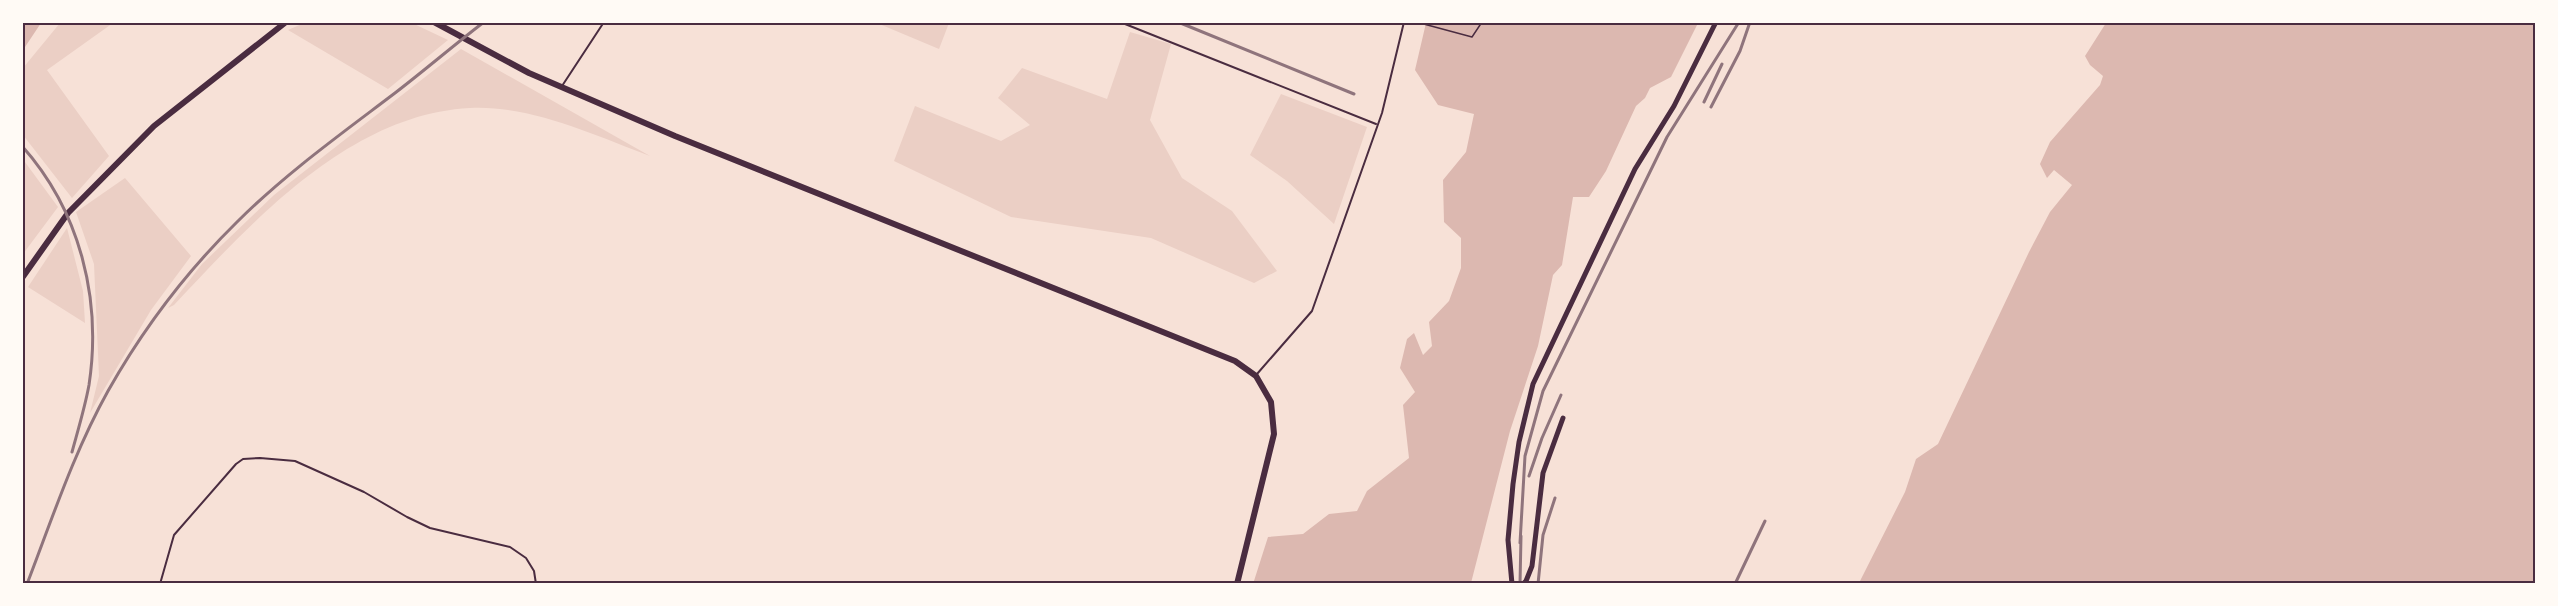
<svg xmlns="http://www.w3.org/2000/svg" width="2558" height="606" viewBox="0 0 2558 606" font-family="Lora,serif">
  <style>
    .green { fill: #ebcfc5 }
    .water { fill: #dcb8b0 }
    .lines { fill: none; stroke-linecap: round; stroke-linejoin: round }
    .path { stroke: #4a2c40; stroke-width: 1.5 }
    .service { stroke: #4a2c40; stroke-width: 2 }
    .minor { stroke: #4a2c40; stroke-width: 5 }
    .tertiary { stroke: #4a2c40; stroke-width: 6 }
    .rail { stroke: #8f747c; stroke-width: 3 }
    .neatline { fill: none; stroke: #4a2c40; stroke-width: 2 }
  </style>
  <rect width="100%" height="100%" fill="#f7e1d7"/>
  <path class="green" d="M60 23H113L47 70 109 156 72 198 23 135V68Z
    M304 23H412L448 40 388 89 288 30Z
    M877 23H949L939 49Z
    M1130 32 1171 44 1150 120 1182 178 1232 211 1277 271 1254 283 1151 238 1011 217 894 161 915 106 1001 141 1030 125 998 98 1022 68 1107 99Z
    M461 49 650 156C594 135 531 105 470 108 349 114 251 223 174 305L168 308 202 264 274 195Z
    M1281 94 1367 127 1334 224 1287 181 1250 155Z
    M22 158 58 207 23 254H22Z
    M125 178 191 256 151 310 90 413 99 376 94 264 76 212Z
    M67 228 83 291 85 323 28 287Z"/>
  <path class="water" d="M23 22 41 23 23 50 22 23Z
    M1426 23H1698L1671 77 1650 88 1645 98 1636 106 1606 171 1589 197H1573L1562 265 1553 275 1538 346 1510 431 1471 583 1253 584 1268 537 1303 534 1329 514 1357 511 1367 491 1409 458 1403 405 1415 392 1400 368 1407 339 1414 333 1423 355 1432 346 1429 322 1449 301 1461 268V238L1444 222 1443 180 1466 152 1474 114 1438 105 1415 70Z
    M2106 23H2535V583H1859L1905 492 1916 459 1938 444 2029 252 2050 212 2072 185 2054 170 2047 178 2040 164 2050 142 2100 85 2103 76 2090 65 2085 56Z"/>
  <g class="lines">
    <path class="path" d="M1420 23 1472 37 1482 22"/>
    <path class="service" d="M1120 22 1376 124
      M562 86 604 22
      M1257 374 1312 311 1382 113 1404 22
      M160 584 174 535 236 464 243 459 260 458 295 461 364 492 407 517 430 528 510 547 526 558 534 571 536 584"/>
    <path class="minor" d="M1512 584 1508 540 1513 484 1519 442 1533 384 1635 169 1674 106 1716 22
      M1523 584 1526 581 1532 566 1543 473 1563 418"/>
    <path class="tertiary" d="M434 22 529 73 675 136 1235 361 1256 376 1271 402 1274 434 1237 584
      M22 278 68 213 154 126 286 22"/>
    <path class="rail" d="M1178 22 1354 94
      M1704 102 1722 64
      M1711 107 1740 51 1750 22
      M22 146C80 211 102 299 89 385 85 407 78 430 72 452
      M1529 476 1542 438 1561 395
      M1520 543 1525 456 1543 391 1667 137 1739 22
      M27 584C52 519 74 452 108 391 143 329 186 272 237 222 285 174 341 134 395 93 425 70 454 45 484 22
      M1520 584 1521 536
      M1538 584 1543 535 1555 498
      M1735 584 1765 521"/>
  </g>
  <rect width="2558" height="606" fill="none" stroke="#fffaf5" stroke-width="48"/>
  <rect x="24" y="24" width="2510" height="558" class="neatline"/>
</svg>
